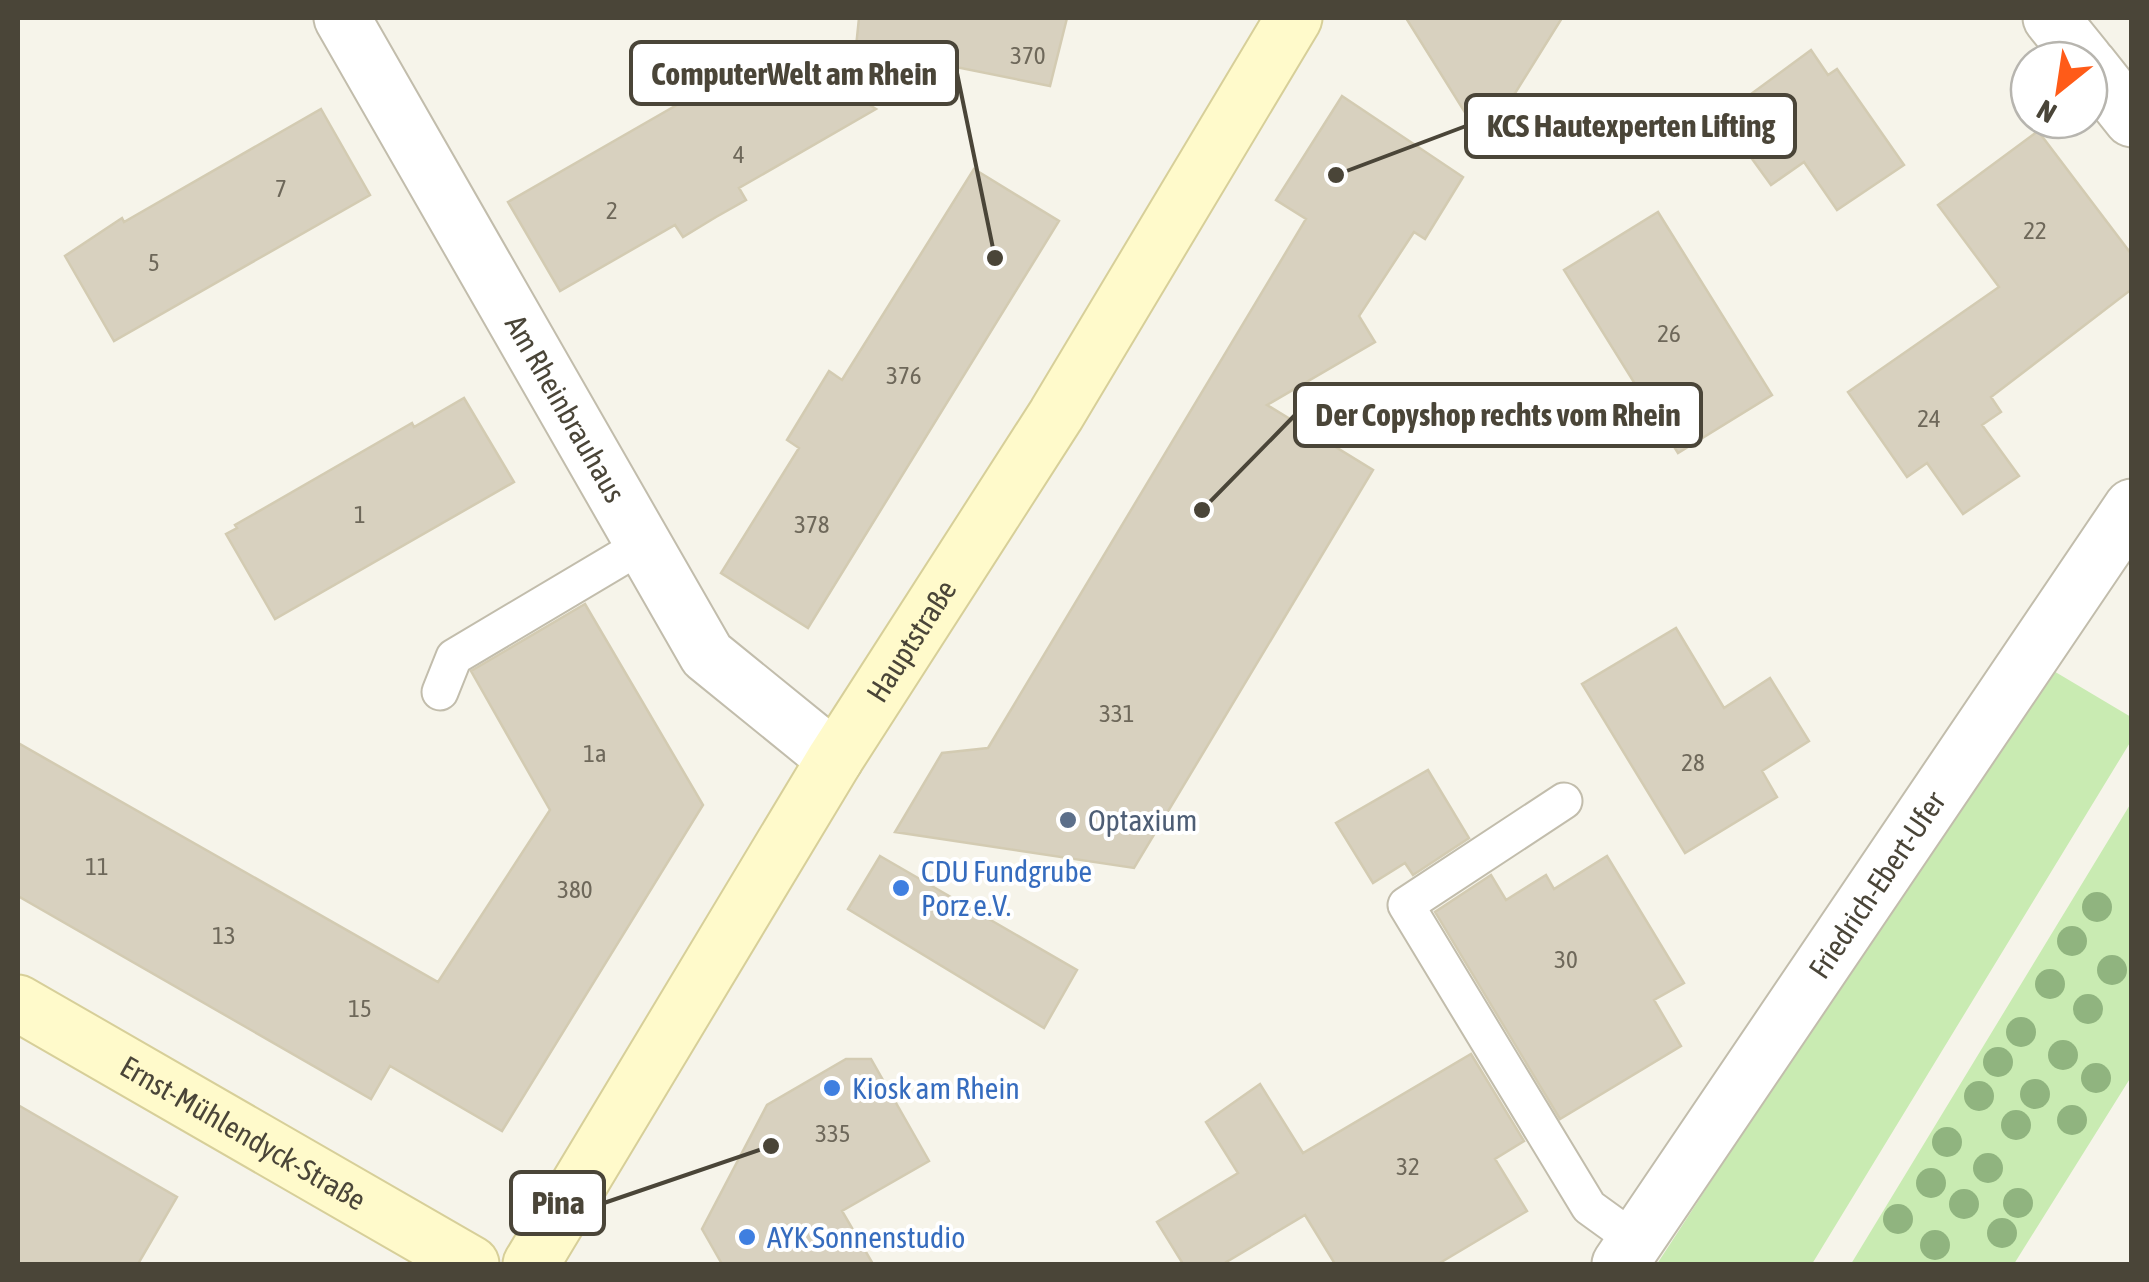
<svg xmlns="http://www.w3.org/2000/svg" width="2149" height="1282" viewBox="0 0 2149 1282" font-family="'Asap Condensed',sans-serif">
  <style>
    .green { fill: #c9ebb2 }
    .building { fill: #d8d1bf; stroke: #d3cbb2; stroke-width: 2.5 }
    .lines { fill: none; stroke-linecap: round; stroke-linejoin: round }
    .service-casing { stroke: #c2bdac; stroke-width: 39 }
    .minor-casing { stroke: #c2bdac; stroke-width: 59 }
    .secondary-casing { stroke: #d7cf99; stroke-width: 59 }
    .service { stroke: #fff; stroke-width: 35 }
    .minor { stroke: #fff; stroke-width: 55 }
    .secondary { stroke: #fffacb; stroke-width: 55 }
    .tree { fill: #90b47f }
    .service-dot { fill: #5c6f8a; stroke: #fff; stroke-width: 4 }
    .shop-dot { fill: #3f7fe0; stroke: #fff; stroke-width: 4 }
    .labels { text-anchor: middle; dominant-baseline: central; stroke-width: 8; stroke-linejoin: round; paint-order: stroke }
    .number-label { font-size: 25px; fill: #6e685a }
    .street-label { font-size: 30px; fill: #4a4538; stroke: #fff }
    .service-label { font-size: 30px; fill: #4e5e75; stroke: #fff; text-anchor: start }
    .shop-label { font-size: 30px; fill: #366cbe; stroke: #fff; text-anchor: start }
    .leader { fill: none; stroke: #4a4538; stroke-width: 4 }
    .callout-dot { fill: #4a4538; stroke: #fff; stroke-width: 4 }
    .callout { fill: #fff; stroke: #4a4538; stroke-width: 4 }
    .callout-label { font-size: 32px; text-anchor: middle; font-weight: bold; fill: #4a4538 }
  </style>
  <rect width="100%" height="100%" fill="#f6f4ea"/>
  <path class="green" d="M2047 667 2131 717V741L1812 1264H1657Z
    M2131 803V1077L2014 1264H1851Z"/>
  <path class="building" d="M859 18H1067L1050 86 856 47Z
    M1406 18H1562L1484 143Z
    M776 48 876 109 739 188 746 200 716 217 683 237 675 225 560 291 508 202Z
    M1811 50 1828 75 1837 69 1904 165 1837 210 1804 162 1771 185 1721 116Z
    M1342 96 1463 177 1425 239 1414 232 1359 316 1375 342 1267 405 1373 470 1134 868 895 832 942 753 988 748 1306 219 1276 200Z
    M321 109 370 195 114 341 65 256 122 218 124 222Z
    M2038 131 2132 255V289L1991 397 2001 412 1982 425 2019 476 1963 514 1927 463 1907 477 1848 392 1999 287 1938 205Z
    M974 169 1059 221 808 628 721 573 799 448 787 440 829 371 842 380Z
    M1658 212 1772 395 1678 453 1564 270Z
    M464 398 514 482 275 619 226 534 237 528 235 525 412 423 414 427Z
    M585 604 703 805 502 1131 390 1066 371 1099 18 896V743L438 982 550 810 471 671Z
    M1676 628 1724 708 1770 678 1809 741 1762 771 1777 797 1685 853 1582 684Z
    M1428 770 1469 838 1413 875 1405 863 1373 883 1336 823Z
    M880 856 1077 970 1044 1028 848 909Z
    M1607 856 1684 983 1654 1000 1681 1046 1560 1119 1435 912 1491 875 1506 900 1546 875 1554 889Z
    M1471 1054 1524 1141 1495 1159 1527 1211 1438 1264H1335L1305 1215 1223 1264H1183L1157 1222 1238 1173 1206 1122 1260 1084 1303 1153Z
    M846 1059H871L929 1161 842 1211 873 1264H722L702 1229 767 1105Z
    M18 1105 177 1197 138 1264H18Z"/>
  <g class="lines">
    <defs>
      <path id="service" d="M440 692 454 657 644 544
        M1564 801 1406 905 1589 1207 1636 1241"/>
      <g id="minor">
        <path id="s1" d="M342 18 707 655 835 759"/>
        <path d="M2051 18 2085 60"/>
        <path d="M2089 65 2132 119"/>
        <path id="s2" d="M1620 1264 2132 507"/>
      </g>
      <g id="secondary">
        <path id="s3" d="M18 1003 471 1264"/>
        <path id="s4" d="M531 1264 835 759 1056 415 1294 18"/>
      </g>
    </defs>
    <use href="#service" class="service-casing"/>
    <use href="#minor" class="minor-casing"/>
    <use href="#secondary" class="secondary-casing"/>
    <use href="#service" class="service"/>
    <use href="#minor" class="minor"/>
    <use href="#secondary" class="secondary"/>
  </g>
  <g class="tree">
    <circle cx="2097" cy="907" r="15"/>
    <circle cx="2072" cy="941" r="15"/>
    <circle cx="2112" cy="970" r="15"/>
    <circle cx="2050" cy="984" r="15"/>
    <circle cx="2088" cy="1009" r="15"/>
    <circle cx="2021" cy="1032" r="15"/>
    <circle cx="2063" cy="1055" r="15"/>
    <circle cx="1998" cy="1062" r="15"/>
    <circle cx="2096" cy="1078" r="15"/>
    <circle cx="2035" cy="1094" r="15"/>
    <circle cx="1979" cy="1096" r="15"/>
    <circle cx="2072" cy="1120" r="15"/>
    <circle cx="2016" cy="1125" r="15"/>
    <circle cx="1947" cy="1142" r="15"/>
    <circle cx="1988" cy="1168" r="15"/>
    <circle cx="1931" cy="1183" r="15"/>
    <circle cx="2018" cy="1203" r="15"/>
    <circle cx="1964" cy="1204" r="15"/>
    <circle cx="1898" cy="1219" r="15"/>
    <circle cx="2002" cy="1233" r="15"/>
    <circle cx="1935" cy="1245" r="15"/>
  </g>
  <circle class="service-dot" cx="1068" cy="820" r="10"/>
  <g class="shop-dot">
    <circle cx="901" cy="888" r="10"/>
    <circle cx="832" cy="1088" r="10"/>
    <circle cx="747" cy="1237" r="10"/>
  </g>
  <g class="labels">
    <g class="number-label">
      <text x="1028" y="55">370</text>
      <text x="739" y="154">4</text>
      <text x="281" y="188">7</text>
      <text x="612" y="210">2</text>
      <text x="2035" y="230">22</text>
      <text x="154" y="262">5</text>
      <text x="1669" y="333">26</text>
      <text x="904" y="375">376</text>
      <text x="1929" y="418">24</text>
      <text x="360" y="514">1</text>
      <text x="812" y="524">378</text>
      <text x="1117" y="713">331</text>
      <text x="595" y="753">1a</text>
      <text x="1693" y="762">28</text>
      <text x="97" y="866">11</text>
      <text x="575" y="889">380</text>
      <text x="224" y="935">13</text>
      <text x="1566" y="959">30</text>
      <text x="360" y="1008">15</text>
      <text x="833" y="1133">335</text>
      <text x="1408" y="1166">32</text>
    </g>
    <g class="street-label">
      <text stroke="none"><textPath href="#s1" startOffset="450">Am Rheinbrauhaus</textPath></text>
      <text stroke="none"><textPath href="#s4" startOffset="730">Hauptstraße</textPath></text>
      <text stroke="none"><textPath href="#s2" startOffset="458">Friedrich-Ebert-Ufer</textPath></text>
      <text stroke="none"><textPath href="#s3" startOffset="260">Ernst-Mühlendyck-Straße</textPath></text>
    </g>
    <g class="service-label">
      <text x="1088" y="820">Optaxium</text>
    </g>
    <g class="shop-label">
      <text x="921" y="871">CDU Fundgrube<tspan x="921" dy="34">Porz e.V.</tspan></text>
      <text x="852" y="1088">Kiosk am Rhein</text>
      <text x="767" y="1237">AYK Sonnenstudio</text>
    </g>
  </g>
  <path class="leader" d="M995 258L957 73M1336 175L1466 126M1202 510L1295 415M771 1146L604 1203"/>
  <g class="callout-dot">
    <circle cx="995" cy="258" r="10"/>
    <circle cx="1336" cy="175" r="10"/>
    <circle cx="1202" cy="510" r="10"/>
    <circle cx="771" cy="1146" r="10"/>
  </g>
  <g class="callout">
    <rect x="631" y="42" width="326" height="62" rx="10"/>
    <rect x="1466" y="95" width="329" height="62" rx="10"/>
    <rect x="1295" y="384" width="406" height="62" rx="10"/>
    <rect x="511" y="1172" width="93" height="62" rx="10"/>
  </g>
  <g class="callout-label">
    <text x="794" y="85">ComputerWelt am Rhein</text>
    <text x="1631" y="137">KCS Hautexperten Lifting</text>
    <text x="1498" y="426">Der Copyshop rechts vom Rhein</text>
    <text x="558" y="1214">Pina</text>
  </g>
  <rect width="2149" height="1282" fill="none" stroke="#4a4538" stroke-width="40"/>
  <g transform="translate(2059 90) rotate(210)"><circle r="48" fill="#ffffff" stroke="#b7b5af" stroke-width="2.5"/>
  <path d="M0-8L18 38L0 25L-18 38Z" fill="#ff5b18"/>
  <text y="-15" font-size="28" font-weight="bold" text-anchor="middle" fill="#4a4538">N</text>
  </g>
</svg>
